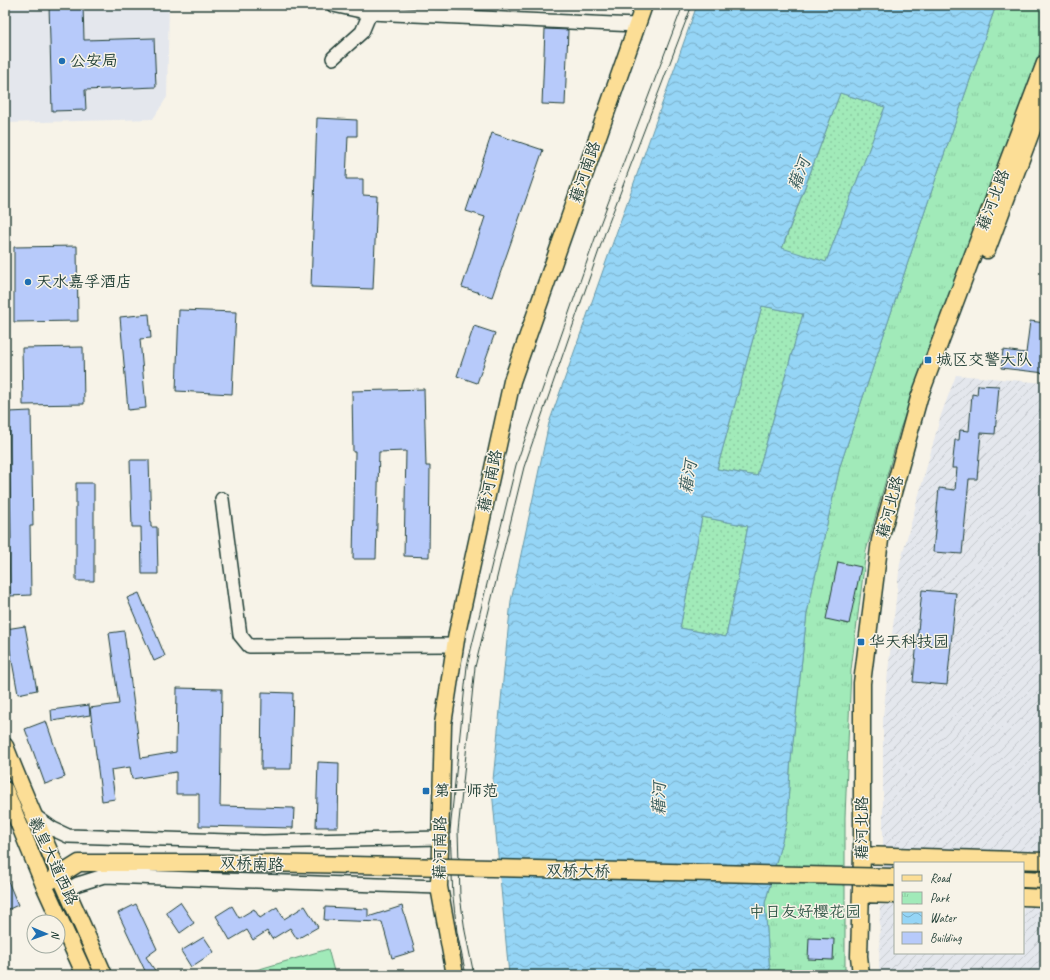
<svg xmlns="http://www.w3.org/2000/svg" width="1050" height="980" viewBox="0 0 1050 980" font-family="Caveat,'LXGW WenKai TC',sans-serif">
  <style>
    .built { fill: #e4e7ed }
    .industrial { fill: url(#industrial-furrows) }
    .grass { fill: #a1eab9; stroke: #609476 }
    .park { fill: url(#park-tufts); stroke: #609476 }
    .garden { fill: url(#garden-dots); stroke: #609476 }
    .water { fill: url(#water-waves); stroke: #6698a8; fill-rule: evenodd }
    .building { fill: #b7cafa; stroke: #1f3d34 }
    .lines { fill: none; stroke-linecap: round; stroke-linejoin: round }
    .minor-casing { stroke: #1f3d34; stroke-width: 16 }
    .major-casing { stroke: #1f3d34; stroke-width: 19 }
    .minor { stroke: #f7f3e8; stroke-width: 13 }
    .major { stroke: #fcde96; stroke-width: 16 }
    .tram { stroke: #1f3d34; stroke-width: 1 }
    .major-bridge-casing { stroke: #1f3d34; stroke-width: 19; stroke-linecap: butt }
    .major-bridge { stroke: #fcde96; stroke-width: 16 }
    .poi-dot { fill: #1f6fb2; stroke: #f7f3e8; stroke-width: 1.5 }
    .labels { text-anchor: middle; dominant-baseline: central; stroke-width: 3; stroke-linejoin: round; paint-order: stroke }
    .poi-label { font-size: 16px; fill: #1f3d34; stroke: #f7f3e8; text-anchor: start }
    .street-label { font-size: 16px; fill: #1f3d34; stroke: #f7f3e8 }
    .park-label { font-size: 16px; fill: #325748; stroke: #f7f3e8 }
    .water-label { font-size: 17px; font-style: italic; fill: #375b5b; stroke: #f7f3e8 }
  </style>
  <defs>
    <pattern id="industrial-furrows" width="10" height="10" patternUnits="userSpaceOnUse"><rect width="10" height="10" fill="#e4e7ed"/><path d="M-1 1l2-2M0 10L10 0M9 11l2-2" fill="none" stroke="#c3c7cc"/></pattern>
    <pattern id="park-tufts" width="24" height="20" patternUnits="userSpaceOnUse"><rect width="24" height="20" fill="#a1eab9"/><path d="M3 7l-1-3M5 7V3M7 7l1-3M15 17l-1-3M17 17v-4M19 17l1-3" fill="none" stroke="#8acaa0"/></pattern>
    <pattern id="garden-dots" width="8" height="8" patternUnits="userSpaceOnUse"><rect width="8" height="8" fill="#a1eab9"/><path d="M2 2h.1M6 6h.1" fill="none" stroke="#8acaa0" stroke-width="1.8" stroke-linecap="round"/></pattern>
    <pattern id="water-waves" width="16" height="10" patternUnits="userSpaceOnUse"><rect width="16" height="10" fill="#95d5f6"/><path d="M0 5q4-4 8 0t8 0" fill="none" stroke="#79aec8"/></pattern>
  </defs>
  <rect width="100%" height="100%" fill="#f7f3e8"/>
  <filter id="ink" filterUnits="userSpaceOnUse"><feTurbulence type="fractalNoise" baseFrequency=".025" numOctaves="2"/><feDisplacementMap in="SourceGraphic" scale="8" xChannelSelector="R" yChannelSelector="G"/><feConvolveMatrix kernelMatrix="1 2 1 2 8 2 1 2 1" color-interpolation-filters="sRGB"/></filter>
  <g filter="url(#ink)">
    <path class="built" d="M5 5H169L167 97 153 119 5 123Z"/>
    <path class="industrial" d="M956 375 1045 383V873H1023V863H895V873H883V717L900 563 941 415Z
      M880 905H895V953H1023V907H1045V975H879Z"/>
    <path class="grass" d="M328 949 335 975H239Z"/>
    <path class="park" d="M996 5H1045V38L900 429 866 551 851 670 845 817V975H770L765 903 787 822 790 769 807 613 840 466 938 172Z"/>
    <path class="garden" d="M840 93 885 107 826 262 782 249Z
      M762 306 803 314 757 476 717 469Z
      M702 517 748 526 726 637 680 628Z"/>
    <path class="water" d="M697 5H996L938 172 840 466 807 613 790 769 787 822 765 903 770 975H509L492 790 511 601 549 423ZM840 93 885 107 826 262 782 248ZM762 306 803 314 757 476 717 469ZM702 517 748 526 726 637 680 628Z"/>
    <path class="building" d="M49 5H83L84 40 154 38 156 87 85 90 86 110 52 111Z
      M545 29 568 30 565 105 542 104Z
      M317 118 357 120V136H348L346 179H363V195L377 196 373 289 311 287Z
      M492 133 543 150 492 297 462 287 485 217 466 211Z
      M77 246 78 321 14 322V247Z
      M179 310 236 312 232 394 176 391Z
      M149 314 151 338 140 339 146 408 128 410 120 317Z
      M1030 321 1045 323V373L1001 368 1003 350 1026 353Z
      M474 326 495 333 477 383 457 376Z
      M83 347 84 404 23 405 22 348Z
      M978 385 999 386 995 434 981 433 977 479H969L962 554 933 552 939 488 955 490 957 468H952L955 440H959L960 430 969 431 972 394 977 395Z
      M424 389 426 466H430L429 557 404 556 406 451 379 452 376 559H353L355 452H353L352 391Z
      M31 411 33 526H30L31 595 10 596 9 540H11L9 412Z
      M130 460H149L151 527H157L158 574H142L141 527H132Z
      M76 483H94V581H76Z
      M838 562 861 567 849 624 826 619Z
      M922 590 956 593 947 685 913 682Z
      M139 593 165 656 154 661 127 598Z
      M25 626 37 690 18 694 6 629Z
      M124 631 141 758 176 752 177 688 222 689 220 806 294 808 293 828 199 826V794H176V772L132 779 130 767 111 770 115 799 102 801 90 708 119 704 109 633Z
      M262 692 293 693 291 769H261Z
      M89 705 90 715 52 721 51 710Z
      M46 721 65 777 45 784 25 729Z
      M318 762 339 763 338 827H316Z
      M5 874 18 905 5 911Z
      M180 902 194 923 180 933 166 912Z
      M136 904 157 949 146 957 158 975H147L118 913Z
      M232 906 239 918 254 909 260 918 277 907 284 919 305 906 318 927 297 939 290 928 272 939 267 931 253 940 247 930 230 940 216 916Z
      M402 906 415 951 392 958 382 922 324 920 325 907 368 909V917Z
      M204 937 214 952 191 967 181 951Z
      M809 938 834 939 833 960 808 959Z"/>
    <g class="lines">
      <defs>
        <path id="minor" d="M333 5 370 13 636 25
          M333 58 362 32 370 13
          M222 499 240 635 249 646 455 645
          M32 814 53 829 68 836 263 842 440 838
          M67 890 78 884 104 876 439 887"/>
        <path id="major" d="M987 250 1045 95
          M5 746C35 823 71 898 104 975
          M5 790 44 885 85 975
          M862 855 1045 861
          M1023 879 1045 880
          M44 885 79 863H261
          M861 894 895 895
          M1023 897 1045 898
          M455 975 439 887 443 724 457 633 512 381 644 5
          M861 975 859 956 862 855V683L880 540 919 398 1045 63"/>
      </defs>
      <use href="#minor" class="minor-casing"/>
      <use href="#major" class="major-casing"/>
      <use href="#minor" class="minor"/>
      <use href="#major" class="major"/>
      <path class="tram" d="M466 975 457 932 453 897 450 831 467 666 516 465 599 227 683 5
        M474 975 465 931 460 896 458 831 475 667 524 467 606 230 692 5"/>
      <defs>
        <path id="major-bridge" d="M261 863 895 877"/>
      </defs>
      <use href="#major-bridge" class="major-bridge-casing"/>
      <use href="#major-bridge" class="major-bridge"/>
    </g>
  </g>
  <g class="poi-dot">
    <circle cx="62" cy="61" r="4"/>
    <circle cx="28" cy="282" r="4"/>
    <rect x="924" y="356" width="8" height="8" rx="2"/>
    <rect x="857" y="638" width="8" height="8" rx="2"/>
    <rect x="422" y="787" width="8" height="8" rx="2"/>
  </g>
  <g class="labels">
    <g class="poi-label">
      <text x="70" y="61">公安局</text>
      <text x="36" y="282">天水嘉孚酒店</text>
      <text x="936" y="360">城区交警大队</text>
      <text x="869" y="642">华天科技园</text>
      <text x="434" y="791">第一师范</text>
    </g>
    <g class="street-label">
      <text transform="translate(585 172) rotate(-71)">藉河南路</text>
      <text transform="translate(993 200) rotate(-69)">藉河北路</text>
      <text transform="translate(490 481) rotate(-78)">藉河南路</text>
      <text transform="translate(890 507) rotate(-75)">藉河北路</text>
      <text transform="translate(862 828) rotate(-90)">藉河北路</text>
      <text transform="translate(440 848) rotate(-89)">藉河南路</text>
      <text transform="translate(53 861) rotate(65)">羲皇大道西路</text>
      <text transform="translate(252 864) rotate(2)">双桥南路</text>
      <text transform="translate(578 871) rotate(1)">双桥大桥</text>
    </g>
    <g class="park-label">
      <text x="805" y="912">中日友好樱花园</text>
    </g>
    <g class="water-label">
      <text transform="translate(799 174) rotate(-69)">藉河</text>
      <text transform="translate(688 477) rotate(-80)">藉河</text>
      <text transform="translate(659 799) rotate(-89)">藉河</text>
    </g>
  </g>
  <rect width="1050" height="980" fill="none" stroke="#f7f3e8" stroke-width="20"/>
  <rect x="10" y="10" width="1030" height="960" fill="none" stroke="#1f3d34" stroke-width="1.5" filter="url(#ink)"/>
  <rect x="894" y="862" width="130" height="92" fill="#f7f3e8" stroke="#a1aaa0"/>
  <rect x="902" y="875" width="20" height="6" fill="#fcde96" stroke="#a1aaa0"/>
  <text x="930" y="882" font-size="12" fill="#1f3d34">Road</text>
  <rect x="902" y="892" width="20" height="12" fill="url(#park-tufts)" stroke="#a1aaa0"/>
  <text x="930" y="902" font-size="12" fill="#1f3d34">Park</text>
  <rect x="902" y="912" width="20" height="12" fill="url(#water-waves)" stroke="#a1aaa0"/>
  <text x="930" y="922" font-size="12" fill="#1f3d34">Water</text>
  <rect x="902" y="932" width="20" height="12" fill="#b7cafa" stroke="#a1aaa0"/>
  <text x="930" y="942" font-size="12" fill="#1f3d34">Building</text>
  <g transform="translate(46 934) rotate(92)"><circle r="19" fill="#f7f3e8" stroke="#a1aaa0"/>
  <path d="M0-3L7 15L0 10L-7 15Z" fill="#1f6fb2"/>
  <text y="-6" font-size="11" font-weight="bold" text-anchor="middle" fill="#1f3d34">N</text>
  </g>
</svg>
